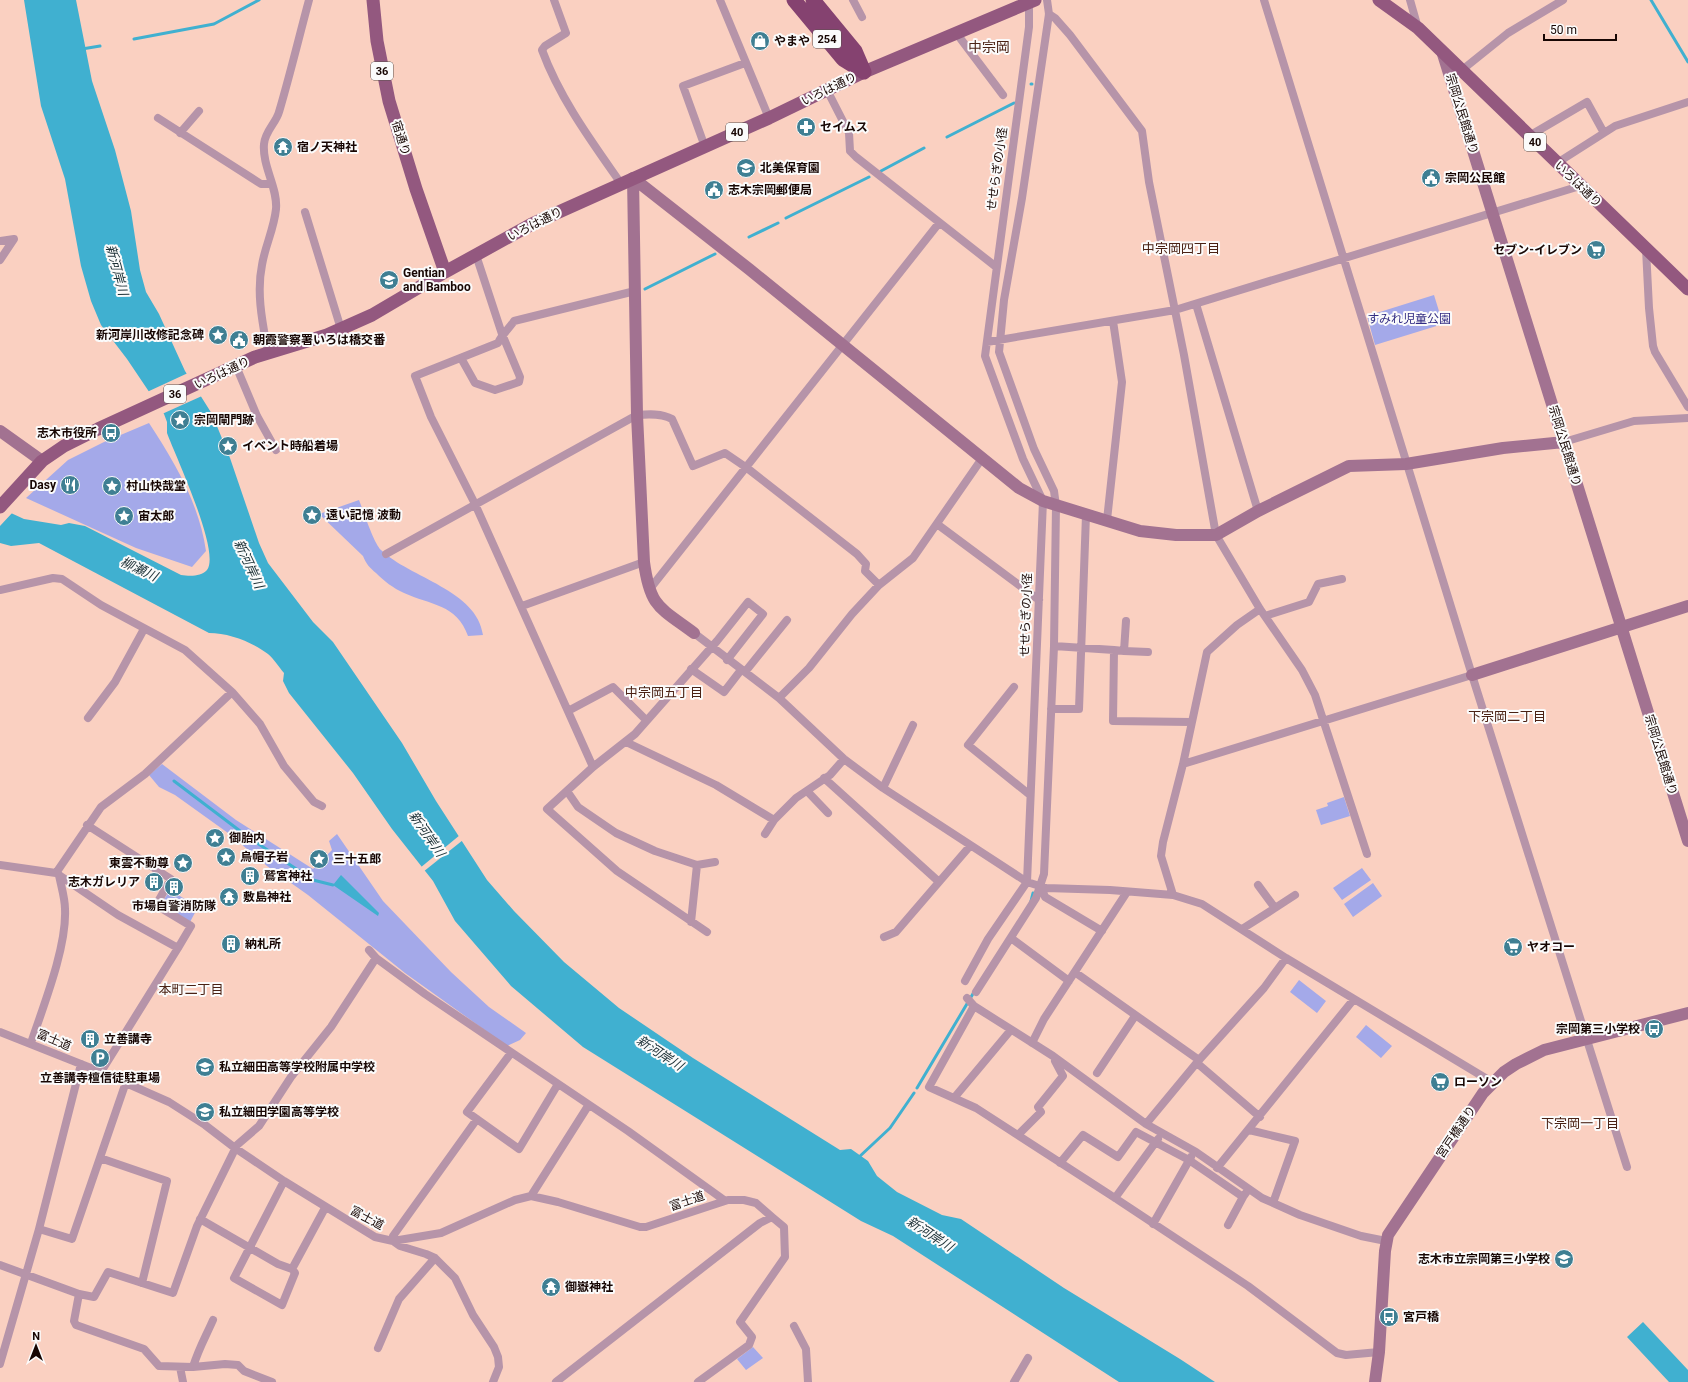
<svg xmlns="http://www.w3.org/2000/svg" width="1688" height="1382" viewBox="0 0 1688 1382" font-family="Roboto,'Noto Sans JP',sans-serif">
  <style>
    .green { fill: #a4a9e9 }
    .water { fill: #40b0d0 }
    .pier { fill: #fad0c1 }
    .lines { fill: none; stroke-linecap: round; stroke-linejoin: round }
    .stream { stroke: #40b0d0; stroke-width: 3 }
    .street { stroke: #b694a9; stroke-width: 8 }
    .secondary { stroke: #a27291; stroke-width: 12 }
    .primary { stroke: #93587f; stroke-width: 13 }
    .highway { stroke: #854270; stroke-width: 15 }
    .labels { text-anchor: middle; dominant-baseline: central; stroke-width: 4; stroke-linejoin: round; paint-order: stroke }
    .shield { fill: #fbfbfb; stroke: #5b504d; stroke-width: 1 }
    .shield-label { font-size: 11px; font-weight: bold; fill: #170603 }
    .poi-label { font-size: 12px; font-weight: bold; fill: #170603; stroke: #fbfbfb; text-anchor: start }
    .street-label { font-size: 12px; fill: #170603; stroke: #fbfbfb }
    .park-label { font-size: 12px; fill: #332d83; stroke: #fbfbfb }
    .neighbourhood-label { font-size: 13px; fill: #4a2214; stroke: #fbfbfb }
    .water-label { font-size: 13px; font-style: italic; fill: #1a2e34; stroke: #fbfbfb }
    .quarter-label { font-size: 14px; fill: #4a2214; stroke: #fbfbfb }
  </style>
  <rect width="100%" height="100%" fill="#fad0c1"/>
  <path class="green" d="M1434 295 1443 324 1375 345 1367 316Z
    M149 423C175 463 199 503 206 551L192 567 136 548 26 498 68 460 104 442Z
    M359 500C363 510 374 544 381 550 410 578 477 590 483 635L468 636C457 604 430 605 404 593 393 588 384 581 376 573 370 568 366 564 363 556L317 512 322 513Z
    M162 764 236 820 313 869 332 850 329 841 337 834 383 901 451 972 489 1007 526 1033 520 1040 507 1046 405 973 308 895 267 866 228 833 175 795 159 787 149 775Z
    M1344 797 1350 816 1321 825 1316 810 1328 806 1327 803Z
    M1362 868 1371 880 1342 900 1333 888Z
    M1373 883 1382 896 1353 917 1344 904Z
    M170 890 198 907 190 922 161 904Z
    M1299 980 1326 1001 1317 1013 1290 992Z
    M1366 1025 1392 1046 1381 1058 1356 1037Z
    M753 1347 763 1358 746 1370 737 1359Z"/>
  <path class="water" d="M24 0H76L92 81 115 150 131 211 140 270 146 292 159 314 185 371 212 414 230 458 259 543 268 563 313 622 333 642 402 743 436 801 487 880 514 911 564 962 619 1008 693 1058 840 1150 851 1149 868 1161 877 1176 897 1192 942 1215 961 1219 1064 1288 1180 1359 1215 1382H1119L893 1236 861 1221 583 1047 511 986 455 921 433 881 392 829 353 773 289 693 283 681 284 673C279 667 274 659 268 654 252 642 229 633 209 633L39 543 11 546 0 543V508L24 519 61 525 69 523 85 526 181 575C189 576 201 577 207 570 221 552 175 455 167 433V422L164 414 127 359 101 325 91 301 81 266 65 179 41 106Z
    M341 875 379 913 378 916 333 885Z
    M1643 1322 1688 1370V1382H1669L1627 1337Z"/>
  <path class="pier" d="M188 373 202 396 162 414 147 392Z
    M0 506 13 512 0 526Z
    M460 835 463 840 423 872 420 868Z"/>
  <g class="lines">
    <path class="stream" d="M1651 0 1688 62
      M134 39 214 24 259 0
      M82 49 100 46
      M1031 84H1032
      M947 137 1014 103
      M881 171 924 148
      M786 218 869 177
      M749 237 778 223
      M645 289 715 254
      M174 781 248 837 313 880 333 885
      M1031 901 1033 893
      M917 1088 974 992
      M858 1158 890 1128 914 1093"/>
    <path class="street" d="M554 0 566 33 545 46 542 50C560 99 592 142 622 185
      M720 0 769 118
      M853 0 862 17
      M1264 0 1472 675 1627 1167
      M1410 0 1418 28
      M1049 14 1055 18 1070 35 1142 131 1149 182 1184 355 1216 535 1260 609 1302 670 1315 695 1367 854
      M957 34 1003 95
      M1462 70 1508 33 1563 0
      M827 90 849 133 850 151 856 157 995 266
      M158 118 261 184H271
      M180 133 199 111
      M1529 136 1587 102 1604 133
      M705 147 683 86 745 63
      M1557 163 1615 126 1688 102
      M305 212 341 329
      M0 241 14 239 0 260
      M1646 249 1649 308 1653 346 1655 352 1688 407
      M1196 304 1258 511
      M987 342 1175 310 1580 186
      M268 353C263 325 256 294 262 265 265 246 274 229 276 209 278 188 262 166 264 144 265 131 276 123 279 112 290 75 299 37 309 0
      M461 358 475 383 495 390 519 382 520 377 502 334 476 255
      M236 366 257 416 276 450
      M1564 442 1634 421 1688 418
      M1107 520 1122 382 1113 321
      M937 524 1039 600
      M386 554 637 415C648 414 662 413 672 419L693 466 725 453 747 468 857 554 866 564 865 571 879 585
      M0 590 53 578 62 579 101 605 185 650 232 692 260 724 284 766 314 802 322 806
      M649 590 939 223
      M522 606 644 562
      M1265 616 1309 602 1318 584 1342 579
      M694 633 779 698 844 759 883 788 1027 882 1046 888 1110 890 1173 895 1202 904 1286 958 1492 1082
      M1054 646 1114 650 1113 721 1191 722
      M1114 650 1124 651 1126 621
      M1124 651 1148 652
      M691 669 724 692 741 670
      M745 672 787 620
      M1014 687 968 745 1030 795
      M779 698 809 668 852 614 879 585 913 558 983 457
      M1051 709H1079L1086 515
      M568 711 613 687 646 720
      M88 718 115 682 144 629
      M626 742 716 785 774 820 796 798 830 775 844 759
      M1183 764 1472 675
      M593 767 475 504 431 417 415 376 498 343C502 334 509 329 514 321L635 291
      M824 778 938 881
      M883 788 913 725
      M567 791 578 807 616 833 655 851 697 865 715 862
      M807 791 828 813
      M87 825 171 879 156 905 191 926 178 948
      M765 834 774 820
      M0 865 56 873 118 915 178 948 101 1072
      M56 873 101 807 145 774 232 692
      M1258 885 1275 908 1295 895
      M1041 886 1045 897 1102 931
      M1173 895 1161 856 1163 842 1183 764 1207 652 1237 625 1260 609
      M691 922 697 865
      M1242 929 1275 908
      M707 932 617 871 547 809 593 767 635 734 717 641 748 602 763 614 727 660
      M884 937 896 932 970 846
      M1011 938 1069 981
      M369 950 376 958 425 994 628 1131 724 1200
      M1076 973 1199 1060
      M965 981 988 939 1027 882 1043 501 1023 459 985 356 1029 27V0
      M976 992 1036 898 1044 874 1054 646 1056 506 1054 491 1034 449 999 352 1004 300 1022 198 1049 14 1047 0
      M967 998 974 1006 1053 1056 1146 1124 1196 1152 1262 1198 1300 1215 1361 1236 1386 1241
      M974 1006 929 1087 976 1108 1115 1198 1248 1286 1337 1353 1346 1355 1379 1352
      M0 1032 101 1072 169 1102 205 1125 235 1148 284 1181 375 1237 393 1241 441 1233 515 1200 531 1196 558 1202 640 1227H646L728 1200H744L756 1203 772 1217
      M31 1043C43 1007 67 947 65 909 65 898 61 886 59 875
      M1032 1043 1044 1019 1127 892
      M511 1053 467 1112 519 1149 558 1084
      M1197 1063 1260 1117
      M1097 1073 1135 1016
      M954 1098 1010 1031
      M477 1119 393 1236V1241L400 1246 426 1254 435 1258 455 1278 473 1315 494 1347 498 1357 499 1367 493 1382
      M1146 1124 1199 1060 1264 988 1286 958
      M1249 1130 1295 1141 1273 1203
      M1018 1135 1041 1112 1038 1107 1063 1076 1055 1061
      M100 1158 167 1181 142 1283
      M1060 1163 1083 1135 1118 1157 1136 1132 1189 1160 1243 1197 1248 1190
      M1217 1168 1354 999
      M284 1181 234 1278 282 1305 295 1273 292 1269 325 1208
      M531 1196 588 1106
      M1115 1198 1158 1139
      M200 1219 278 1264 292 1269
      M1153 1224 1191 1157
      M1228 1225 1243 1197
      M39 1229 72 1239 126 1082
      M0 1265 79 1294 94 1297 108 1272 173 1293 197 1226 237 1145 259 1126 291 1077 331 1027 376 958
      M79 1294 74 1321 76 1325 144 1349 159 1366 193 1367
      M213 1320C206 1336 198 1350 193 1367L225 1364 238 1365 244 1371 272 1382
      M794 1326 806 1349 808 1382
      M378 1348 399 1299 435 1258
      M0 1364 39 1229 81 1064
      M180 1367 183 1382
      M556 1382 760 1223 772 1217 784 1227 785 1257 740 1322 752 1337 749 1345 698 1382
      M1014 1382 1028 1358"/>
    <path class="secondary" d="M1442 51 1688 841
      M633 178 749 269 1019 488 1043 501 1140 531 1176 535H1216L1258 511 1349 466 1406 464 1503 448 1564 442
      M633 178 637 415 644 562C650 607 659 607 694 633
      M0 431 42 461
      M1472 675 1688 606
      M1375 1382 1379 1352 1385 1251 1388 1235 1483 1093 1504 1072 1516 1064 1544 1050 1688 1013"/>
    <path class="primary" d="M373 0 377 41 389 101 416 189 445 272
      M1379 0 1418 28 1688 289
      M0 507 42 461 64 446 98 429 255 357 327 335 372 315 445 272 532 224 769 118 864 72 1035 0"/>
    <path class="highway" d="M794 0 843 59 864 72
      M813 0 855 51 864 72"/>
  </g>
  <defs>
    <symbol id="shop-disc" viewBox="-11 -11 22 22"><circle r="9.5" fill="#3f7f93" stroke="#fbfbfb"/><path d="M-5-2.5h2.3a2.7 3.5 0 0 1 5.4 0H5L5.5 6h-11ZM-1.5-2.5h3a1.5 2.3 0 0 0-3 0Z" fill="#fff"/></symbol>
    <symbol id="pharmacy-disc" viewBox="-11 -11 22 22"><circle r="9.5" fill="#3f7f93" stroke="#fbfbfb"/><path d="M-2-6h4v4h4v4h-4v4h-4v-4h-4v-4h4Z" fill="#fff"/></symbol>
    <symbol id="temple-disc" viewBox="-11 -11 22 22"><circle r="9.5" fill="#3f7f93" stroke="#fbfbfb"/><path d="M0-6L5-2H3V0L6.5 2.5H4V6H1.5V3h-3V6H-4V2.5H-6.5L-3 0V-2H-5Z" fill="#fff"/></symbol>
    <symbol id="school-disc" viewBox="-11 -11 22 22"><circle r="9.5" fill="#3f7f93" stroke="#fbfbfb"/><path d="M0-5L7-2L0 1L-7-2ZM-4 1L0 2.5L4 1V4Q0 6-4 4Z" fill="#fff"/></symbol>
    <symbol id="civic-disc" viewBox="-11 -11 22 22"><circle r="9.5" fill="#3f7f93" stroke="#fbfbfb"/><path d="M-.6-6.5H3V-4.5H.6V-3L4-1V1h2V6H-6V1h2V-1L-.6-3ZM-1.2 2.5V6h2.4V2.5Z" fill="#fff"/></symbol>
    <symbol id="supermarket-disc" viewBox="-11 -11 22 22"><circle r="9.5" fill="#3f7f93" stroke="#fbfbfb"/><path d="M-6-5.5h2.5l.6 2H6L4.5 2H-2.5L-4.4-4H-6ZM-1.5 3.2a1.3 1.3 0 1 0 .1 0ZM3 3.2a1.3 1.3 0 1 0 .1 0Z" fill="#fff"/></symbol>
    <symbol id="sight-disc" viewBox="-11 -11 22 22"><circle r="9.5" fill="#3f7f93" stroke="#fbfbfb"/><path d="M0-6L1.8-2.2L6-1.7L2.9 1.2L3.7 5.4L0 3.3L-3.7 5.4L-2.9 1.2L-6-1.7L-1.8-2.2Z" fill="#fff"/></symbol>
    <symbol id="bus-disc" viewBox="-11 -11 22 22"><circle r="9.5" fill="#3f7f93" stroke="#fbfbfb"/><path d="M-5-6H5V4H4V6H2V4H-2V6H-4V4H-5ZM-3.5-4V0h7V-4ZM-3.5 1.2v1.5H-2V1.2ZM2 1.2v1.5H3.5V1.2Z" fill="#fff"/></symbol>
    <symbol id="restaurant-disc" viewBox="-11 -11 22 22"><circle r="9.5" fill="#3f7f93" stroke="#fbfbfb"/><path d="M-5-6h1v4h1v-4h1v4h1v-4h1v5L-1.5 .5V6h-2V.5L-5-1ZM5-6V6H3V1.5H1.5Q1.5-4 5-6Z" fill="#fff"/></symbol>
    <symbol id="building-disc" viewBox="-11 -11 22 22"><circle r="9.5" fill="#3f7f93" stroke="#fbfbfb"/><path d="M-4-6H4V6H1V3H-1V6H-4ZM-2.5-4.3h1.7v1.8h-1.7ZM.8-4.3h1.7v1.8H.8ZM-2.5-1h1.7V.8h-1.7ZM.8-1h1.7V.8H.8Z" fill="#fff"/></symbol>
    <symbol id="parking-disc" viewBox="-11 -11 22 22"><circle r="9.5" fill="#3f7f93" stroke="#fbfbfb"/><path d="M-3.5-5.5H1a3.5 3.5 0 0 1 0 7H-1V5.5H-3.5ZM-1-3.4V-.6H.8a1.4 1.4 0 0 0 0-2.8Z" fill="#fff"/></symbol>
  </defs>
  <g fill-rule="evenodd">
    <use href="#shop-disc" x="749" y="30" width="22" height="22"/>
    <use href="#pharmacy-disc" x="795" y="116" width="22" height="22"/>
    <use href="#temple-disc" x="272" y="136" width="22" height="22"/>
    <use href="#school-disc" x="735" y="157" width="22" height="22"/>
    <use href="#civic-disc" x="1420" y="167" width="22" height="22"/>
    <use href="#civic-disc" x="703" y="179" width="22" height="22"/>
    <use href="#supermarket-disc" x="1585" y="239" width="22" height="22"/>
    <use href="#school-disc" x="378" y="269" width="22" height="22"/>
    <use href="#sight-disc" x="207" y="324" width="22" height="22"/>
    <use href="#civic-disc" x="228" y="329" width="22" height="22"/>
    <use href="#sight-disc" x="169" y="409" width="22" height="22"/>
    <use href="#bus-disc" x="100" y="422" width="22" height="22"/>
    <use href="#sight-disc" x="217" y="435" width="22" height="22"/>
    <use href="#restaurant-disc" x="59" y="474" width="22" height="22"/>
    <use href="#sight-disc" x="101" y="475" width="22" height="22"/>
    <use href="#sight-disc" x="301" y="504" width="22" height="22"/>
    <use href="#sight-disc" x="113" y="505" width="22" height="22"/>
    <use href="#sight-disc" x="204" y="827" width="22" height="22"/>
    <use href="#sight-disc" x="215" y="846" width="22" height="22"/>
    <use href="#sight-disc" x="308" y="848" width="22" height="22"/>
    <use href="#sight-disc" x="172" y="852" width="22" height="22"/>
    <use href="#building-disc" x="239" y="865" width="22" height="22"/>
    <use href="#building-disc" x="143" y="871" width="22" height="22"/>
    <use href="#building-disc" x="163" y="876" width="22" height="22"/>
    <use href="#temple-disc" x="218" y="886" width="22" height="22"/>
    <use href="#building-disc" x="220" y="933" width="22" height="22"/>
    <use href="#supermarket-disc" x="1502" y="936" width="22" height="22"/>
    <use href="#bus-disc" x="1643" y="1018" width="22" height="22"/>
    <use href="#building-disc" x="79" y="1028" width="22" height="22"/>
    <use href="#parking-disc" x="89" y="1047" width="22" height="22"/>
    <use href="#school-disc" x="194" y="1056" width="22" height="22"/>
    <use href="#supermarket-disc" x="1429" y="1071" width="22" height="22"/>
    <use href="#school-disc" x="194" y="1101" width="22" height="22"/>
    <use href="#school-disc" x="1553" y="1248" width="22" height="22"/>
    <use href="#temple-disc" x="540" y="1276" width="22" height="22"/>
    <use href="#bus-disc" x="1378" y="1306" width="22" height="22"/>
  </g>
  <g class="labels">
    <g class="shield">
      <rect x="813" y="30" width="28" height="18" rx="3"/>
      <rect x="371" y="62" width="22" height="18" rx="3"/>
      <rect x="726" y="123" width="22" height="18" rx="3"/>
      <rect x="1524" y="133" width="22" height="18" rx="3"/>
      <rect x="164" y="385" width="22" height="18" rx="3"/>
    </g>
    <g class="shield-label">
      <text x="827" y="39">254</text>
      <text x="382" y="71">36</text>
      <text x="737" y="132">40</text>
      <text x="1535" y="142">40</text>
      <text x="175" y="394">36</text>
    </g>
    <g class="poi-label">
      <text x="774" y="41">やまや</text>
      <text x="820" y="127">セイムス</text>
      <text x="297" y="147">宿ノ天神社</text>
      <text x="760" y="168">北美保育園</text>
      <text x="1445" y="178">宗岡公民館</text>
      <text x="728" y="190">志木宗岡郵便局</text>
      <text x="1582" y="250" text-anchor="end">セブン-イレブン</text>
      <text x="403" y="273">Gentian<tspan x="403" dy="14">and Bamboo</tspan></text>
      <text x="204" y="335" text-anchor="end">新河岸川改修記念碑</text>
      <text x="253" y="340">朝霞警察署いろは橋交番</text>
      <text x="194" y="420">宗岡閘門跡</text>
      <text x="97" y="433" text-anchor="end">志木市役所</text>
      <text x="242" y="446">イベント時船着場</text>
      <text x="56" y="485" text-anchor="end">Dasy</text>
      <text x="126" y="486">村山快哉堂</text>
      <text x="326" y="515">遠い記憶 波動</text>
      <text x="138" y="516">宙太郎</text>
      <text x="229" y="838">御胎内</text>
      <text x="240" y="857">烏帽子岩</text>
      <text x="333" y="859">三十五郎</text>
      <text x="169" y="863" text-anchor="end">東雲不動尊</text>
      <text x="264" y="876">鷲宮神社</text>
      <text x="140" y="882" text-anchor="end">志木ガレリア</text>
      <text x="243" y="897">敷島神社</text>
      <text x="174" y="906" text-anchor="middle">市場自警消防隊</text>
      <text x="245" y="944">納札所</text>
      <text x="1527" y="947">ヤオコー</text>
      <text x="1640" y="1029" text-anchor="end">宗岡第三小学校</text>
      <text x="104" y="1039">立善講寺</text>
      <text x="219" y="1067">私立細田高等学校附属中学校</text>
      <text x="100" y="1078" text-anchor="middle">立善講寺檀信徒駐車場</text>
      <text x="1454" y="1082">ローソン</text>
      <text x="219" y="1112">私立細田学園高等学校</text>
      <text x="1550" y="1259" text-anchor="end">志木市立宗岡第三小学校</text>
      <text x="565" y="1287">御嶽神社</text>
      <text x="1403" y="1317">宮戸橋</text>
    </g>
    <g class="street-label">
      <text transform="translate(829 89) rotate(-26)">いろは通り</text>
      <text transform="translate(1462 114) rotate(73)">宗岡公民館通り</text>
      <text transform="translate(401 138) rotate(73)">宿通り</text>
      <text transform="translate(997 169) rotate(-82)">せせらぎの小径</text>
      <text transform="translate(1578 184) rotate(44)">いろは通り</text>
      <text transform="translate(535 224) rotate(-27)">いろは通り</text>
      <text transform="translate(222 373) rotate(-25)">いろは通り</text>
      <text transform="translate(1565 446) rotate(73)">宗岡公民館通り</text>
      <text transform="translate(1026 615) rotate(-88)">せせらぎの小径</text>
      <text transform="translate(1661 755) rotate(73)">宗岡公民館通り</text>
      <text transform="translate(54 1040) rotate(23)">富士道</text>
      <text transform="translate(1456 1132) rotate(-56)">宮戸橋通り</text>
      <text transform="translate(687 1201) rotate(-19)">富士道</text>
      <text transform="translate(367 1218) rotate(28)">富士道</text>
    </g>
    <g class="park-label">
      <text x="1409" y="319">すみれ児童公園</text>
    </g>
    <g class="neighbourhood-label">
      <text x="1181" y="248">中宗岡四丁目</text>
      <text x="664" y="692">中宗岡五丁目</text>
      <text x="1507" y="716">下宗岡二丁目</text>
      <text x="191" y="989">本町二丁目</text>
      <text x="1580" y="1123">下宗岡一丁目</text>
    </g>
    <g class="water-label">
      <text transform="translate(117 270) rotate(75)">新河岸川</text>
      <text transform="translate(249 564) rotate(65)">新河岸川</text>
      <text transform="translate(139 569) rotate(25)">柳瀬川</text>
      <text transform="translate(427 834) rotate(55)">新河岸川</text>
      <text transform="translate(660 1053) rotate(33)">新河岸川</text>
      <text transform="translate(930 1234) rotate(33)">新河岸川</text>
    </g>
    <g class="quarter-label">
      <text x="989" y="47">中宗岡</text>
    </g>
  </g>
  <g transform="translate(36 1346)" stroke="#fbfbfb" stroke-width="3" paint-order="stroke">
  <path d="M0-3L7 15L0 10L-7 15Z" fill="#170603"/>
  <text y="-6" font-size="11" font-weight="bold" text-anchor="middle" fill="#170603">N</text>
  </g>
  <path d="M1544 34v6h72v-6" fill="none" stroke="#170603" stroke-width="2"/>
  <text x="1550" y="34" font-size="12" fill="#170603" stroke="#fbfbfb" stroke-width="3" paint-order="stroke">50 m</text>
</svg>
